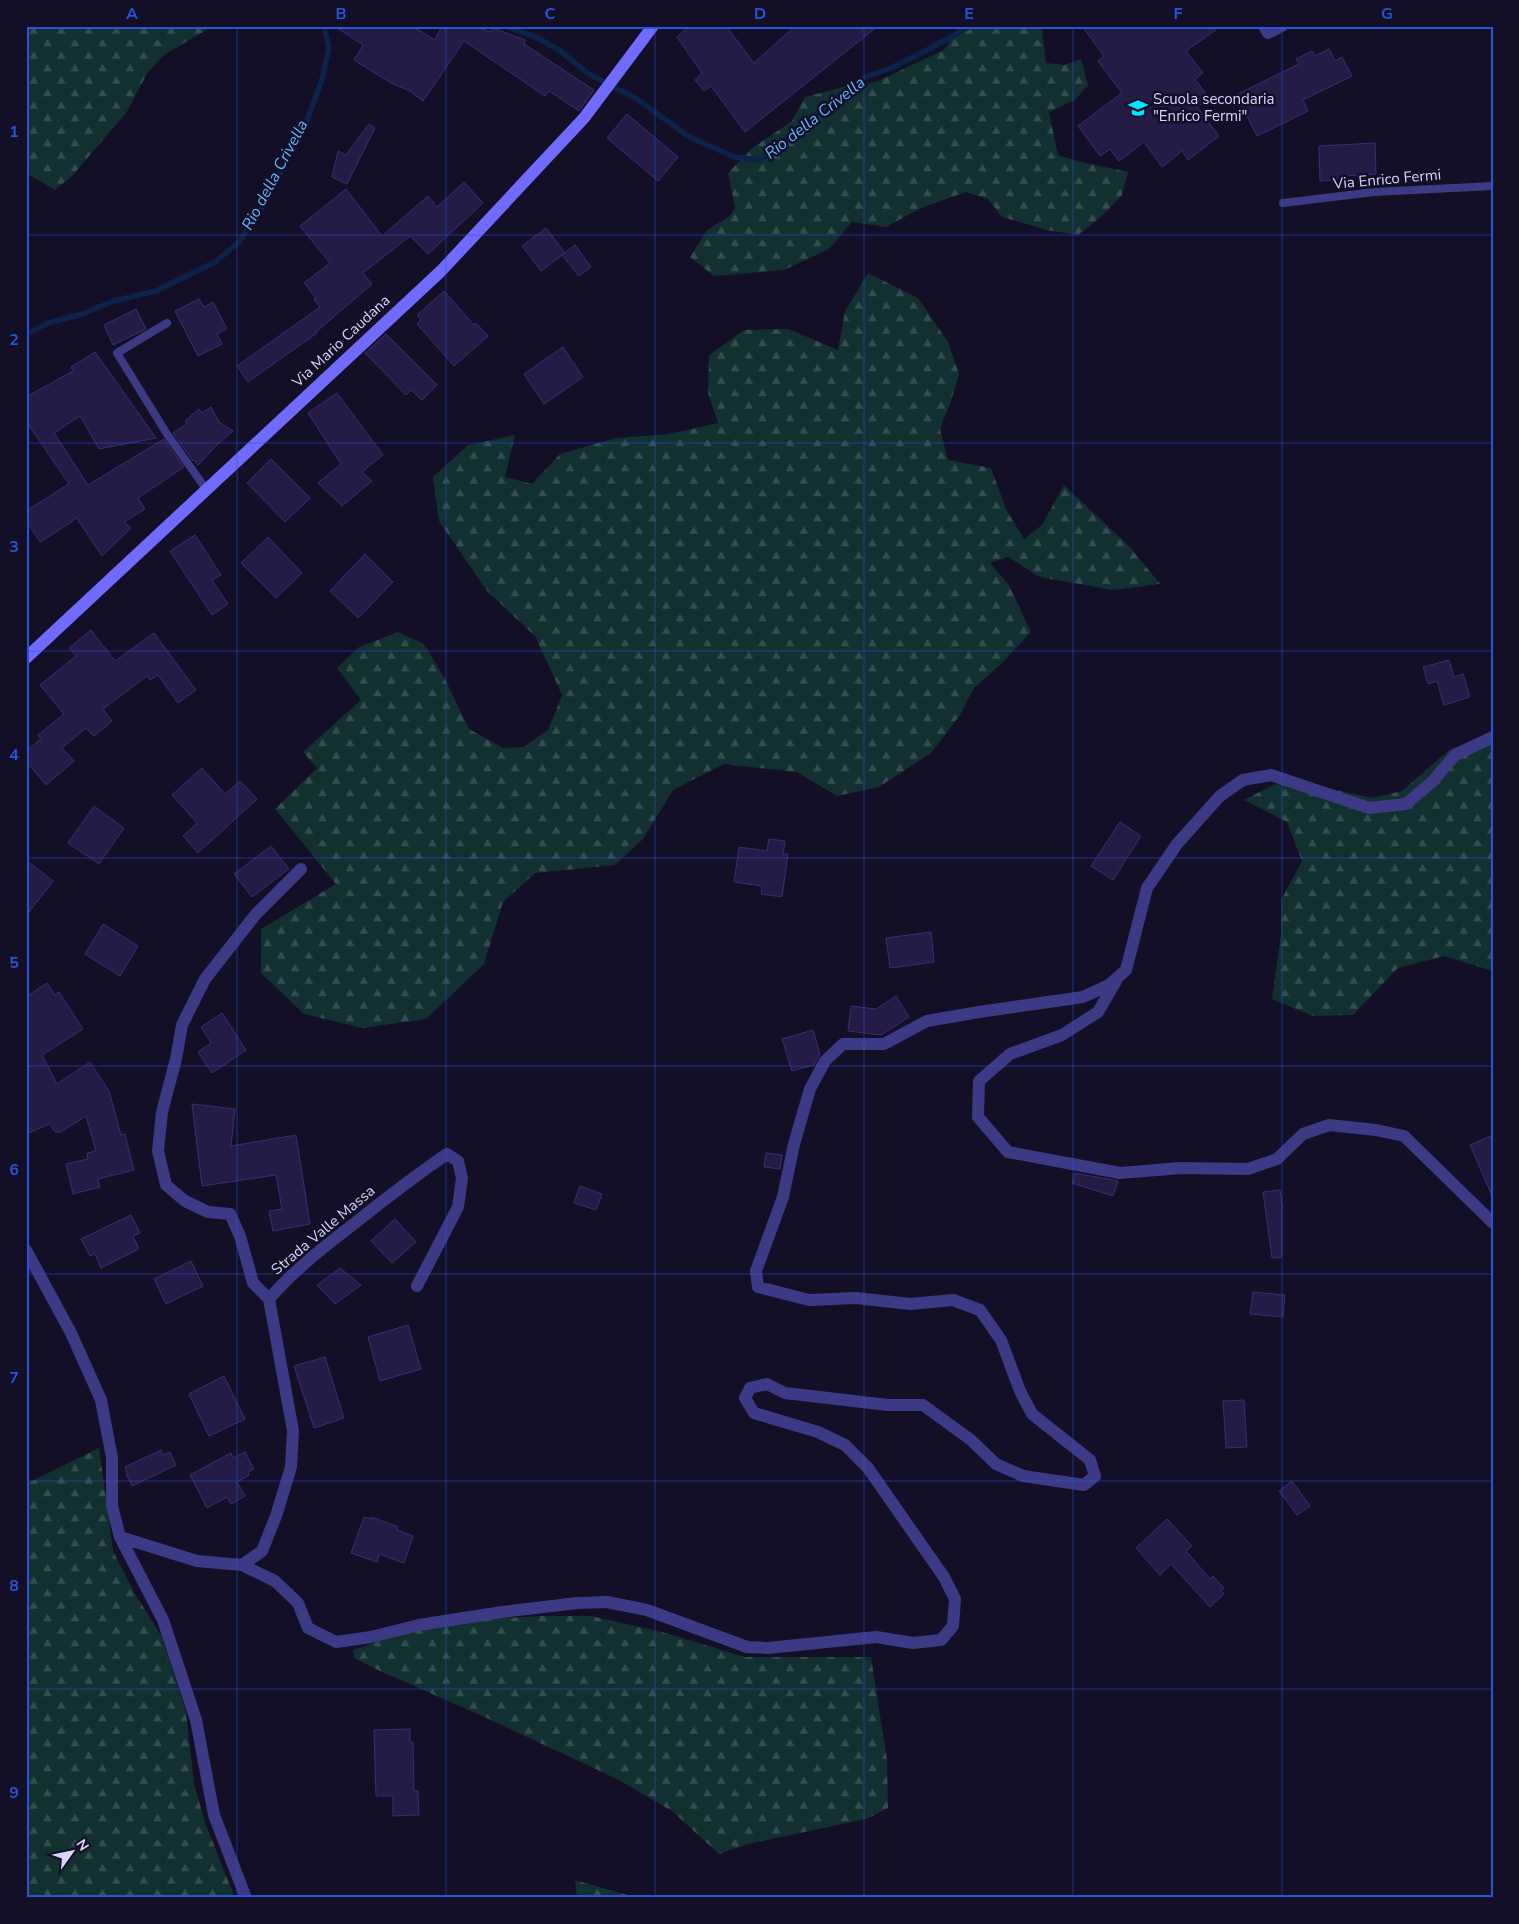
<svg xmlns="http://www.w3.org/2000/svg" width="1519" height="1924" viewBox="0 0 1519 1924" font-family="'Nunito Sans',sans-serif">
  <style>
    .forest { fill: url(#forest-firs) }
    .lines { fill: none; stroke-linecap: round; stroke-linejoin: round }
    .stream { stroke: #0c2248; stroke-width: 5.5 }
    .building { fill: #241b47; stroke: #3b2d73 }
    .lane { stroke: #3d3a85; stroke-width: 8 }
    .street { stroke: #3d3a85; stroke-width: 12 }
    .secondary { stroke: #6f6bff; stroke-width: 12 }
    .grid { fill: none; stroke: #2655da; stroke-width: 1; stroke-opacity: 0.55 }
    .labels { text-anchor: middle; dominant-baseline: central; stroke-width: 5; stroke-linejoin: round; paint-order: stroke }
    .poi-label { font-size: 15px; fill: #d9d4ff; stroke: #130f26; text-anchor: start }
    .street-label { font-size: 15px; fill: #d9d4ff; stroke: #130f26 }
    .water-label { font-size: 16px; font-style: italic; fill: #62b6ff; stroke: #130f26 }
    .neatline { fill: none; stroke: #2655da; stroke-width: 2 }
    .grid-label { font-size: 16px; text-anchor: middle; font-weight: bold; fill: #2655da }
  </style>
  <defs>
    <pattern id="forest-firs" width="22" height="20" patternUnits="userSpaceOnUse" patternTransform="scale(1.25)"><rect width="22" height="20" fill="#12302f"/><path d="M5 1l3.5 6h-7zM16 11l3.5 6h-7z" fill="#344d4e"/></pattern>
  </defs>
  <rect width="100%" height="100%" fill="#130f26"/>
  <path class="forest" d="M26 26H213L164 55 148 72 126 113 72 176 55 190 26 173Z
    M959 26H1043L1042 31 1046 63 1064 65 1081 59 1088 85 1075 100 1049 112 1058 155 1077 161 1128 172 1122 195 1102 216 1078 235 1047 230 1002 217 988 199 966 192 921 208 886 227 852 222 829 249 784 270 714 276 690 257 707 230 730 216 735 208 728 173 751 149 792 121 805 97 843 87 876 82 944 50Z
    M868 273 918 298 948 342 959 374 952 398 940 429 948 460 991 468 1006 509 1024 539 1042 525 1064 485 1130 547 1160 584 1113 590 1040 577 1008 557 990 563 1009 585 1031 632 1001 664 974 688 960 715 931 753 879 787 837 796 797 772 724 764 673 790 643 839 615 865 535 873 503 902 484 964 426 1019 362 1028 304 1014 261 973V929L336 884 275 809 317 768 303 752 361 700 337 668 359 647 398 632 424 644 445 679 469 729 503 748 523 747 548 730 562 695 535 636 487 591 439 521 433 477 468 445 515 435 505 477 532 484 560 454 616 438 669 434 718 423 708 393 709 355 744 330 788 329 838 350 845 311Z
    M1487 734H1493V971L1444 956 1398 968 1353 1015 1313 1016 1272 999 1281 934V900L1302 861 1287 822 1244 800 1275 784 1328 788 1371 798 1402 791 1449 750Z
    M99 1448 113 1551 135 1594 161 1635 186 1712 194 1784 206 1825 235 1898H26V1484Z
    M541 1616H591L662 1632 745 1657H871L887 1760 888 1808 866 1819 748 1844 719 1854 672 1811 617 1779 491 1720 380 1671 354 1658 353 1650 437 1622Z
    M575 1880 638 1898H577Z"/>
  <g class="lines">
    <path class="stream" d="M505 26 536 37 559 50 589 74 637 99 688 136 734 157 760 160 808 120 866 77 893 67 931 48 970 26
      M26 334 48 323 82 314 114 301 156 291 215 262 239 242 261 209 304 129 322 79 329 48 324 26"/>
  </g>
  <path class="building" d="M334 26H412L435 40 442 26H475L490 32 493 28 525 40 524 44 594 90 579 111 549 91 545 96 464 41 423 101 410 91 391 83 354 60 363 45Z
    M689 26H726L754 63 795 26H878L745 132 711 86 704 91 695 80 702 73 677 37Z
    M1082 26H1221L1186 51 1203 73 1195 79 1209 98 1197 107 1219 136 1188 160 1182 151 1162 167 1144 142 1119 161 1110 149 1100 156 1078 126 1122 93 1098 61 1104 56Z
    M1329 49 1335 61 1342 57 1352 76 1303 100 1308 111 1257 136 1236 95 1299 64 1296 59 1312 51 1315 56Z
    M627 114 678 157 658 181 607 138Z
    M369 124 375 128 347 184 332 177 338 151 346 155Z
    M1375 143 1376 174 1341 176V180L1320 181 1319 146Z
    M464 182 483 203 428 254 410 236 363 273 372 284 316 332 317 333 248 382 237 366 320 307 314 299 316 298 304 283 330 263 300 226 346 189 382 236 428 196 437 207Z
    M546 228 565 253 541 271 522 246Z
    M575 245 591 267 579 276 562 255Z
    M444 291 474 325 476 323 488 336 454 366 417 324 421 320 417 315Z
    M199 299 204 307 213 302 227 329 217 334 222 344 198 356 175 311Z
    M136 309 146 329 113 345 104 325Z
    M386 334 437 385 422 400 411 390 406 395 365 353Z
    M563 347 583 377 544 404 524 374Z
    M95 352 156 438 99 449 80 416 54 433 88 485 164 439 184 467 138 498 145 509 124 522 131 528 102 556 76 517 73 521 40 542 26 520V511L69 484 26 421V397L73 371 71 367Z
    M337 393 383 455 362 472 372 481 342 506 318 483 341 464 308 413Z
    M211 407 219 422 233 431 218 444 198 465 194 460 193 461 173 433 187 424 185 421 199 409 202 413Z
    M271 459 310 498 285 522 247 483Z
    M195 535 221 575 212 580 228 604 212 615 170 551Z
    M268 537 302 573 276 598 241 563Z
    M365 554 393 582 358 618 330 591Z
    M91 630 115 661 154 633 196 690 178 703 158 675 150 680 147 676 103 709 112 721 94 736 86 728 62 748 74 761 46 785 26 761V751L41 739 38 735 64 714 40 685 76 656 69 648Z
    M1449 660 1454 677 1463 674 1470 697 1444 705 1437 681 1428 684 1423 667Z
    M202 768 225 794 240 781 257 799 198 853 183 836 197 823 172 795Z
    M94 806 124 828 99 864 68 843Z
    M1120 822 1141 836 1113 880 1091 866Z
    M769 839 785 841 783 854H788L782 897 761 894 762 886 734 882 739 847 767 851Z
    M271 846 289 869 252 897 234 874Z
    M26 860 53 881 26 916Z
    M103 924 138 946 120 976 85 954Z
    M931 932 934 962 890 968 886 938Z
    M47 983 55 995 59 992 83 1029 42 1055 57 1084 90 1062 109 1091 121 1135 125 1134 134 1170 98 1179 100 1187 73 1194 66 1164 88 1159 87 1153 96 1151 86 1116 61 1132H55L50 1124 26 1134V997Z
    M896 996 909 1017 881 1035 848 1031 851 1006 876 1009Z
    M222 1013 246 1050 212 1073 198 1052 211 1043 201 1027Z
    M813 1030 820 1054 814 1065 792 1071 782 1039Z
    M192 1104 235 1109 231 1146 296 1135 310 1224 273 1231 269 1211 282 1209 276 1175 202 1186Z
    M1493 1135V1198L1470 1145Z
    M766 1153 782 1155 780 1169 764 1167Z
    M1075 1173 1118 1181 1113 1196 1072 1183Z
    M580 1186 602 1194 596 1210 574 1203Z
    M1280 1190 1283 1209H1282V1257L1272 1258 1263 1192Z
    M131 1215 140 1233 133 1236 139 1249 101 1268 95 1254 90 1256 81 1239Z
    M395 1219 416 1242 392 1263 371 1241Z
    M191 1261 203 1286 166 1304 154 1279Z
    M340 1268 361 1285 335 1304 317 1285Z
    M1253 1292 1285 1295 1283 1317 1250 1314Z
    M408 1325 421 1369 380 1381 368 1337Z
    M325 1357 344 1418 314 1428 294 1366Z
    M224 1376 245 1419 209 1436 189 1394Z
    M1244 1400 1247 1447 1226 1448 1223 1401Z
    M161 1450 163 1455 170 1452 176 1465 132 1486 126 1474 127 1473 125 1467Z
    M245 1452 254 1469 248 1472 249 1475 237 1482 245 1496 231 1504 227 1497 207 1508 190 1475 231 1453 233 1458Z
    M1292 1481 1310 1506 1297 1515 1279 1491Z
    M364 1517 372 1519V1517L398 1527 397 1530 413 1536 404 1563 379 1554 377 1562 351 1553Z
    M1167 1519 1192 1546 1186 1551 1210 1579 1213 1576 1224 1588 1221 1590 1224 1594 1210 1607 1171 1564 1160 1575 1136 1548Z
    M410 1729V1742H413L414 1791H418L419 1815 393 1816V1796H376L374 1730Z"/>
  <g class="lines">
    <path class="lane" d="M1283 203 1374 192 1493 186
      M167 323 117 353 167 434 206 489"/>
    <path class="street" d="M1264 26 1268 33 1282 26
      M1116 981 1098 1012 1062 1035 1010 1054 979 1081 978 1117 1008 1152 1120 1173 1181 1168 1248 1169 1277 1159 1303 1134 1329 1125 1376 1130 1404 1136 1493 1223
      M26 1250 71 1333 101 1400 112 1458V1506L120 1537 197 1561 242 1565 262 1551 276 1516 291 1467 293 1431 269 1299C294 1270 324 1247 355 1223 385 1199 415 1176 447 1154L458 1161 462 1178 458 1207 417 1286
      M269 1299 253 1283 240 1236 230 1214 208 1212 185 1201 166 1185 158 1151 162 1112 176 1059 182 1025 205 979 256 914 301 869
      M120 1537 163 1620 196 1720 214 1815 246 1898
      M242 1565 275 1581 298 1603 308 1628 336 1642 371 1637 419 1625 502 1612 577 1603 607 1602 647 1610 747 1647 768 1648 876 1637 913 1643 941 1640 953 1626 955 1599 944 1577 868 1468 845 1445 818 1432 754 1413 745 1398 750 1388 767 1384 785 1393 888 1405H923L971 1440 996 1464 1023 1476 1084 1485 1095 1476 1090 1460 1032 1414 1020 1391 1001 1340 980 1310 953 1300 910 1304 856 1298 809 1300 758 1287 756 1271 783 1197 794 1144 810 1089 825 1061 843 1044H884L927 1021 979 1012 1083 997 1109 985 1126 970 1147 888 1177 844 1220 796 1243 780 1271 775 1369 808 1406 804 1433 781 1455 755 1493 737"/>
    <path class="secondary" d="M26 658 441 271 584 118 653 26"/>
  </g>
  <path class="grid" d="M237 26V1898M446 26V1898M655 26V1898M864 26V1898M1073 26V1898M1282 26V1898M26 235H1493M26 443H1493M26 651H1493M26 858H1493M26 1066H1493M26 1274H1493M26 1481H1493M26 1689H1493"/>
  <defs>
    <symbol id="school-bare" viewBox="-9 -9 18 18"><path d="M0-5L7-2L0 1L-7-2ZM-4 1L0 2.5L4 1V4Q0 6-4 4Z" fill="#00e5ff" stroke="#130f26" stroke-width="2.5" paint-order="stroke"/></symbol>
  </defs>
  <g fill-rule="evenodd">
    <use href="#school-bare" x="1124" y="94" width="28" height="28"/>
  </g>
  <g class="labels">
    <g class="poi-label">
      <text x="1153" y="99">Scuola secondaria<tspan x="1153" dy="17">"Enrico Fermi"</tspan></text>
    </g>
    <g class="street-label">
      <text transform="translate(1387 179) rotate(-5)">Via Enrico Fermi</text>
      <text transform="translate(341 341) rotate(-43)">Via Mario Caudana</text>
      <text transform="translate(323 1230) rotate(-40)">Strada Valle Massa</text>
    </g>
    <g class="water-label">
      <text transform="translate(815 118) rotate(-38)">Rio della Crivella</text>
      <text transform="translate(275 175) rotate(-62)">Rio della Crivella</text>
    </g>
  </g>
  <rect width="1519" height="1924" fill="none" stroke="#130f26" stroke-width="55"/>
  <g transform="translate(72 1852) rotate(57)" stroke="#130f26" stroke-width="4" paint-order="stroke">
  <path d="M0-4L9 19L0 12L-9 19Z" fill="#d9d4ff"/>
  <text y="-8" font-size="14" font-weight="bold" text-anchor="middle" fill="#d9d4ff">N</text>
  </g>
  <rect x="28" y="28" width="1464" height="1868" class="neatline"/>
  <g class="grid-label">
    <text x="132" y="19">A</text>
    <text x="341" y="19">B</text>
    <text x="550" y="19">C</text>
    <text x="760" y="19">D</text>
    <text x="969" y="19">E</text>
    <text x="1178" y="19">F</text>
    <text x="1387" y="19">G</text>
    <text x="14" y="137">1</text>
    <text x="14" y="345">2</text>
    <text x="14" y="552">3</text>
    <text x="14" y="760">4</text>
    <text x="14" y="968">5</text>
    <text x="14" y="1175">6</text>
    <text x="14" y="1383">7</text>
    <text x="14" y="1591">8</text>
    <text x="14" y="1798">9</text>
  </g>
</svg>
